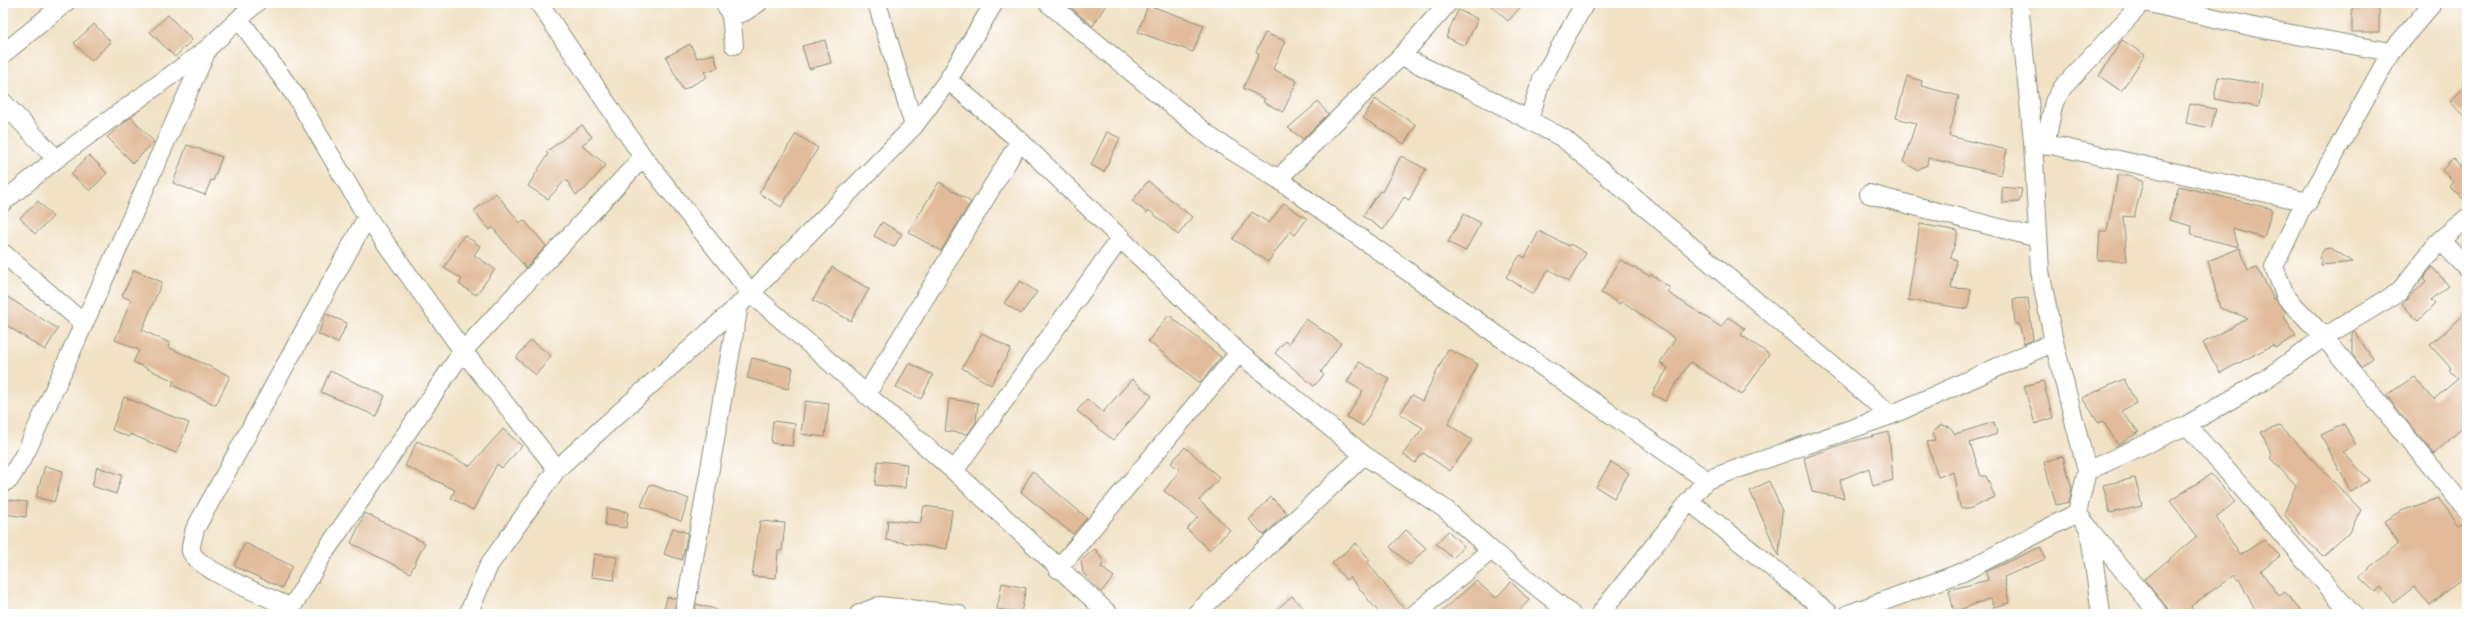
<svg xmlns="http://www.w3.org/2000/svg" width="2470" height="617" viewBox="0 0 2470 617" font-family="Pangolin,sans-serif">
  <style>
    .building { fill: #e1bb9a }
    .lines { fill: none; stroke-linecap: round; stroke-linejoin: round }
    .minor-casing { stroke: #88907d; stroke-width: 20 }
    .minor { stroke: #fff; stroke-width: 18 }
  </style>
  <rect width="100%" height="100%" fill="#fff"/>
  <filter id="ink" filterUnits="userSpaceOnUse"><feTurbulence type="fractalNoise" baseFrequency=".025" numOctaves="2"/><feDisplacementMap in="SourceGraphic" scale="8" xChannelSelector="R" yChannelSelector="G"/><feConvolveMatrix kernelMatrix="1 2 1 2 8 2 1 2 1" color-interpolation-filters="sRGB"/></filter>
  <filter id="wash" filterUnits="userSpaceOnUse"><feTurbulence type="fractalNoise" baseFrequency=".012" numOctaves="4" result="noise"/><feDisplacementMap in="SourceGraphic" scale="16" xChannelSelector="R" yChannelSelector="G"/><feGaussianBlur stdDeviation="0.9" result="paint"/><feColorMatrix in="noise" values="0 0 0 0 0 0 0 0 0 0 0 0 0 0 0 0 0 1.4 0 .05"/><feComposite in="paint" operator="in"/></filter>
  <g filter="url(#wash)">
    <rect width="100%" height="100%" fill="#f1e2c6"/>
    <g id="blocks">
      <path class="building" d="M1065 3H1107L1093 26Z
        M1488 3H1524L1508 21Z
        M1148 5 1204 25 1193 52 1138 32Z
        M2352 7 2379 8V32H2352Z
        M1458 10 1478 19 1465 46 1446 37Z
        M168 15 192 40 175 57 150 32Z
        M94 24 111 42 91 61 74 43Z
        M1265 33 1285 41 1273 69 1297 81 1283 112 1263 102 1265 99 1243 88 1259 54 1256 52Z
        M825 40 831 63 809 69 802 46Z
        M2122 40 2145 55 2121 91 2099 76Z
        M690 44 697 58 714 54 718 68 704 72 707 77 683 90 666 57Z
        M1907 76 1922 81 1921 86 1959 96 1949 136 2007 150 2001 175 1928 158 1927 165 1917 170 1903 162 1916 123 1896 118Z
        M2218 77 2262 84 2259 107 2214 99Z
        M2467 84V118L2450 102Z
        M1375 99 1416 125 1404 144 1363 118Z
        M1318 102 1328 114 1303 139 1288 128Z
        M2190 104 2216 109 2211 128 2186 123Z
        M131 117 154 142 133 163 107 137Z
        M582 125 592 137 582 145 606 165 585 189 576 195 566 179 548 199 528 186 548 154 546 152Z
        M1107 132 1120 138 1104 172 1091 165Z
        M796 134 818 148 781 207 759 193Z
        M187 145 222 157 213 181 211 180 205 195 173 183Z
        M89 155 107 173 90 191 71 174Z
        M1401 156 1426 169 1409 200 1404 197 1383 230 1363 216 1380 191 1382 192Z
        M2467 157V202L2449 187 2453 181 2442 170 2453 159 2461 167Z
        M2118 175H2129L2143 182 2134 217 2123 216 2127 261H2098L2100 231H2107Z
        M1148 181 1192 217 1178 235 1149 210 1147 213 1132 201Z
        M939 182 971 202 941 251 908 232Z
        M2179 186 2272 209 2264 238 2232 229 2239 247 2191 235 2192 226 2169 220Z
        M2002 187 2022 189 2019 202 2002 203Z
        M496 193 520 223 524 220 546 246 526 268 492 227 490 230 474 211Z
        M38 201 53 217 35 234 20 218Z
        M1284 203 1307 219 1295 235 1290 231 1268 262 1233 239 1252 212 1269 223Z
        M1464 214 1481 223 1465 251 1448 242Z
        M882 222 902 234 894 247 874 236Z
        M1920 224 1958 231 1951 258 1957 260 1951 288 1971 289 1968 309 1908 300Z
        M1539 231 1569 246 1570 244 1586 253 1569 282 1549 269 1533 294 1506 277 1520 255 1525 258Z
        M464 235 480 246 474 255 495 269 476 295 459 284 462 279 444 268Z
        M2240 248 2248 270 2257 267 2274 299 2275 298 2286 313 2283 315 2296 336 2275 348 2273 345 2220 373 2203 343 2248 318 2220 308 2208 261Z
        M2331 248 2353 262 2321 265 2322 260 2319 258 2324 249Z
        M1620 260 1650 276 1651 274 1670 288 1667 292 1721 327 1728 317 1745 329 1741 335 1769 354 1742 395 1690 362 1665 401 1652 394 1668 368 1660 363 1675 339 1622 301 1620 304 1601 293Z
        M832 267 869 289 851 321 813 300Z
        M2432 267 2449 286 2431 300 2435 304 2418 321 2402 304 2426 281 2423 278Z
        M134 270 162 282 142 330 170 343 168 347 230 376 216 405 172 385 174 381 133 362 139 350 115 340 131 300 122 296Z
        M1020 281 1037 292 1021 314 1004 303Z
        M3 294 58 329 45 350 3 323Z
        M2028 298 2033 340 2024 344 2019 324H2015L2013 299Z
        M2467 312V423L2434 454 2386 395 2414 377 2434 399 2458 379 2449 370 2451 368 2430 345Z
        M326 314 347 323 338 343 318 334Z
        M1169 315 1221 357 1200 383 1148 341Z
        M1306 319 1341 343 1321 372 1324 375 1314 386 1275 353 1285 341 1288 344Z
        M2354 331 2372 358 2362 367 2352 354V333Z
        M982 333 1011 349 991 385 962 368Z
        M531 340 551 356 536 375 516 358Z
        M1448 349 1478 364 1448 424 1472 440 1450 471 1423 453 1415 463 1403 454 1423 428 1400 414 1412 395 1422 401Z
        M752 358 793 368 788 389 747 378Z
        M1359 362 1390 379 1363 426 1347 417 1363 391 1347 382Z
        M909 363 933 375 921 399 896 387Z
        M330 371 385 396 376 416 321 392Z
        M1132 379 1152 396 1113 440 1077 411 1087 399 1103 412Z
        M2124 379 2136 403 2121 411 2139 432 2118 445 2103 421 2099 423 2082 398Z
        M2043 381 2053 418 2035 424 2024 386Z
        M124 397 189 423 176 453 130 434 129 437 112 430Z
        M949 399 978 403 976 422 968 434 945 431Z
        M805 401 829 404 825 437 801 434Z
        M773 421 795 424 792 446 771 443Z
        M1994 422 1997 434 1970 443 1981 476H1986L1995 497 1969 509 1960 507 1953 472 1938 477 1927 442 1935 441 1933 432 1941 425 1950 427 1955 434Z
        M2344 424 2356 445 2343 452 2369 480 2351 492 2321 435Z
        M2280 426 2361 510 2348 534 2323 556 2303 537 2284 514 2296 485 2270 458 2272 455 2261 432Z
        M503 429 522 446 502 468 497 464 473 510 451 498 455 490 405 466 417 441 470 466Z
        M1889 432 1893 480 1873 486 1869 468 1840 480 1844 498 1812 492 1804 458 1846 443Z
        M1185 447 1220 478 1199 500 1230 530 1209 550 1187 529 1198 517 1164 491 1180 470 1171 463Z
        M2063 456 2072 489 2069 502 2056 505 2044 462Z
        M878 461 907 464 905 488 875 485Z
        M1611 462 1629 473 1614 498 1596 487Z
        M45 466 63 471 54 502 36 497Z
        M97 467 122 475 116 494 92 486Z
        M1032 471 1087 518 1073 534 1021 492Z
        M2211 474 2235 502 2216 517 2240 555 2264 540 2280 556 2261 571 2279 596 2285 592 2303 614H2257L2239 579 2237 580 2234 575 2191 606 2194 614H2169L2167 607 2144 580 2197 536 2170 501Z
        M2135 478 2142 506 2110 513 2103 485Z
        M1769 481 1782 511 1779 556 1750 491Z
        M650 484 689 499 681 521 641 506Z
        M1271 497 1287 513 1264 535 1249 520Z
        M2438 498 2459 525 2467 521V575L2430 605 2414 587 2393 603 2381 587 2375 592 2359 577 2398 545 2384 521 2401 511Z
        M4 499 27 502 26 517 3 514Z
        M924 506 952 510 947 549 886 540 888 520 920 523Z
        M607 508 628 512 626 528 605 525Z
        M365 513 425 543 410 573 351 543Z
        M760 521 785 523 782 551H778L776 578 752 576Z
        M673 528 688 533 682 560 664 554Z
        M1406 530 1426 548 1410 565 1390 547Z
        M1448 531 1464 546 1453 558 1436 544Z
        M245 543 292 566 282 588 234 566Z
        M1356 543 1370 560 1367 562 1405 610V614H1380L1350 577 1346 580 1332 563Z
        M2040 547 2045 559 2004 577 2009 603 1993 607 1991 598 1954 612 1949 590 1988 580 1986 572Z
        M1095 549 1104 562 1101 567 1114 577 1101 592 1083 573 1081 561Z
        M594 554 617 557 614 580 591 577Z
        M1476 581 1496 598 1511 582 1529 600 1516 614H1439Z
        M1002 583 1026 588 1021 613 997 609Z
        M1292 596 1308 614H1272Z
        M667 597 676 599 674 614H663Z
        M696 604 715 609 714 614H695Z"/>
    </g>
  </g>
  <g filter="url(#ink)">
    <use href="#blocks" fill-opacity="0" stroke="#88907d" stroke-width="1"/>
    <g class="lines">
      <defs>
        <path id="minor" d="M539 3 643 157 751 293 954 471 1109 614
          M725 3 731 16 734 45
          M877 3 914 126
          M1048 3 1213 139 1278 179 1487 328 1706 480
          M2019 3 2033 141 2040 271 2054 342 2087 471 2077 513 2089 528 2101 614
          M2149 3 2258 28 2391 52
          M2433 3 2391 52 2308 202 2303 205 2274 267 2286 297 2324 337 2467 510
          M731 16 744 12 758 3
          M239 19 297 98 367 217 463 351 557 469
          M3 54 65 3
          M1401 56 1472 90 1563 138 1891 415
          M948 80 1020 141 1239 353 1364 455 1445 509 1491 550 1571 614
          M3 102 56 159
          M1529 119 1542 79 1585 3
          M2033 141 2308 202
          M2045 145 2054 102 2063 87 2142 3
          M1278 179 1401 56 1448 3
          M1869 194 2038 238
          M3 202 56 159 207 49
          M2440 240 2467 268
          M3 253 83 323
          M866 395 1020 141
          M2187 425 2352 614
          M954 471 1121 237
          M2087 471 2187 425 2263 381 2324 337 2399 292 2440 240 2467 218
          M3 483 10 479 27 450 208 48 256 3
          M1689 501 1830 614
          M2089 529 2159 614
          M1058 569 1239 353
          M292 608C272 599 196 569 191 551 190 545 194 535 195 529L367 217
          M288 614 322 556 463 351 643 157
          M468 614 489 565 557 469 739 305 914 126 948 80 994 3
          M684 614 739 305
          M859 614 879 606 958 614
          M1196 614 1364 455
          M1415 614 1491 550
          M1600 614 1706 480 1891 415 2054 342
          M1849 614 1963 572 2077 513"/>
      </defs>
      <use href="#minor" class="minor-casing"/>
      <use href="#minor" class="minor"/>
    </g>
  </g>
  <rect width="2470" height="617" fill="none" stroke="#fff" stroke-width="16"/>
</svg>
